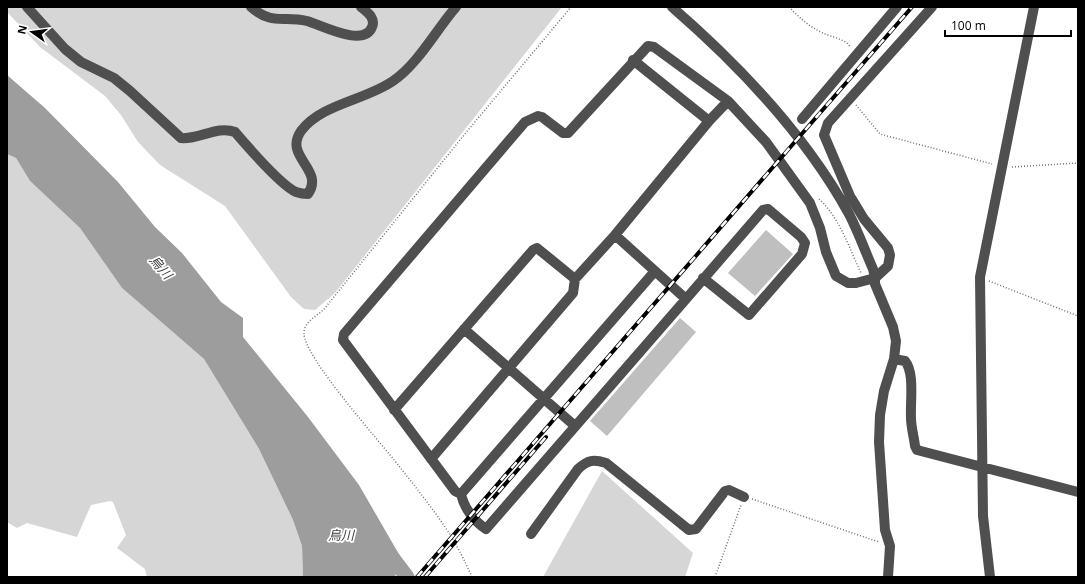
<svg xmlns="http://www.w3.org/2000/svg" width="1085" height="584" viewBox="0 0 1085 584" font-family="'Open Sans','Noto Sans JP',sans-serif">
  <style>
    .green { fill: #d6d6d6 }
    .water { fill: #9d9d9d }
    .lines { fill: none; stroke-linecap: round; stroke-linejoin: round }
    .river { stroke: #9d9d9d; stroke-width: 15 }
    .building { fill: #bfbfbf }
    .path { stroke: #717171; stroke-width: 1.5; stroke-dasharray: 1 2; stroke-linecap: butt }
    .minor { stroke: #4f4f4f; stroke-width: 10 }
    .rail-casing { stroke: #000; stroke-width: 4 }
    .rail { stroke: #fff; stroke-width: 2.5; stroke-dasharray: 8; stroke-linecap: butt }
    .labels { text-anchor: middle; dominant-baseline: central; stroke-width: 3.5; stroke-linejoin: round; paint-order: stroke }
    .water-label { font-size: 13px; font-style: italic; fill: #3e3e3e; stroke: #fff }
  </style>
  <rect width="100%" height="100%" fill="#fff"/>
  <path class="green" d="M7 7H562L335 293 315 310 304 309 291 297 225 206 160 165 138 142 121 115 105 96 40 47 7 12Z
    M7 154 16 158 30 181 80 228 122 288 204 359 259 449 293 520 302 546 303 577H147L145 569 117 548 126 535 113 502 110 501 91 505 77 537 27 523 17 528 7 522Z
    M602 471 693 553 685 577H543Z"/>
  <path class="water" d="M7 75 45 108 118 182 155 227 182 253 221 302 243 318V337L308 417 359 485 400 556 395 577H303L302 546 293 520 259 449 204 359 122 288 80 228 30 181 16 158 7 154Z"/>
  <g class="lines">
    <path class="river" d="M385 548 407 577"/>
  </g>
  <path class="building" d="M766 230 793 254 755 296 728 273Z
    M680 318 696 332 607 436 590 421Z"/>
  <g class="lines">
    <path class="path" d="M789 7C799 17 809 27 823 33 831 37 846 39 850 47
      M856 105 880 134 992 164
      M1012 167 1078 163
      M819 199C840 218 849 248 861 273
      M989 281 1078 316
      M752 499 879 542
      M472 577C464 559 455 541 443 524 429 504 414 485 399 466 381 443 303 356 304 333 304 321 318 316 325 308L464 135 571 7
      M715 577 741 505"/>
    <path class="minor" d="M27 7 65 49 81 62 114 78 130 91 181 138C199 140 217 125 235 132 247 146 281 185 296 192 299 193 304 194 308 194 325 169 283 157 301 131 321 104 366 100 393 81 418 64 436 30 456 7
      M251 7C273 26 283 15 307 21 321 25 364 48 372 27 376 18 367 12 361 7
      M672 7C740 66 805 134 849 214 858 231 865 251 873 269L875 278 856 283H848L836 276 826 252 820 228 810 203 766 142 728 101 654 47 648 46 568 133H563L542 117 538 116 525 122 344 334 343 340 455 491 461 494C464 508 474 521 486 529L686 299 763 210 768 209 801 237 805 243 802 254 749 315 703 278
      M633 60 709 121
      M802 119 897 7
      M615 235 686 299
      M464 329 575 426
      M894 359 905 361C915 373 910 402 911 418 911 427 914 437 915 446L917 450 1078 492
      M394 410 533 250 537 248 575 279
      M431 459 573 293 575 279 615 235 709 121 728 101
      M461 494 655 271
      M531 534 578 469C588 460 593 459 606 463L689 530 696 529 725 491 729 490 744 497
      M888 577 890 546 885 530 879 442 880 415 884 391 894 359 896 341 893 327 875 284V278L888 266 890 255 888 248 864 219 850 196 824 135 828 123 932 7
      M990 577 983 516 980 277 1034 7"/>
    <defs>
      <path id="rail" d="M417 577 912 7
        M425 577 546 437"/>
    </defs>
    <use href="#rail" class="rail-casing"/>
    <use href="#rail" class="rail"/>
  </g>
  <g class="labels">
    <g class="water-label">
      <text transform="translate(161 267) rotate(49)">烏川</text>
      <text x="341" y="535">烏川</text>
    </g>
  </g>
  <rect width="1085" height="584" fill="none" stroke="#000000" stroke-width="16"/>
  <g transform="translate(32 32) rotate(284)" stroke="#ffffff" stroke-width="3" paint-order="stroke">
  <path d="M0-3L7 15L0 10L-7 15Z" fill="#000000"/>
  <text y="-6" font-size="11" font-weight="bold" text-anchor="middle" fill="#000000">N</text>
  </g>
  <path d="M945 30v6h126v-6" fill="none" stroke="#000000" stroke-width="2"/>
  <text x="951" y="30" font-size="12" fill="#000000" stroke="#ffffff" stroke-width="3" paint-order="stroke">100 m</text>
</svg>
